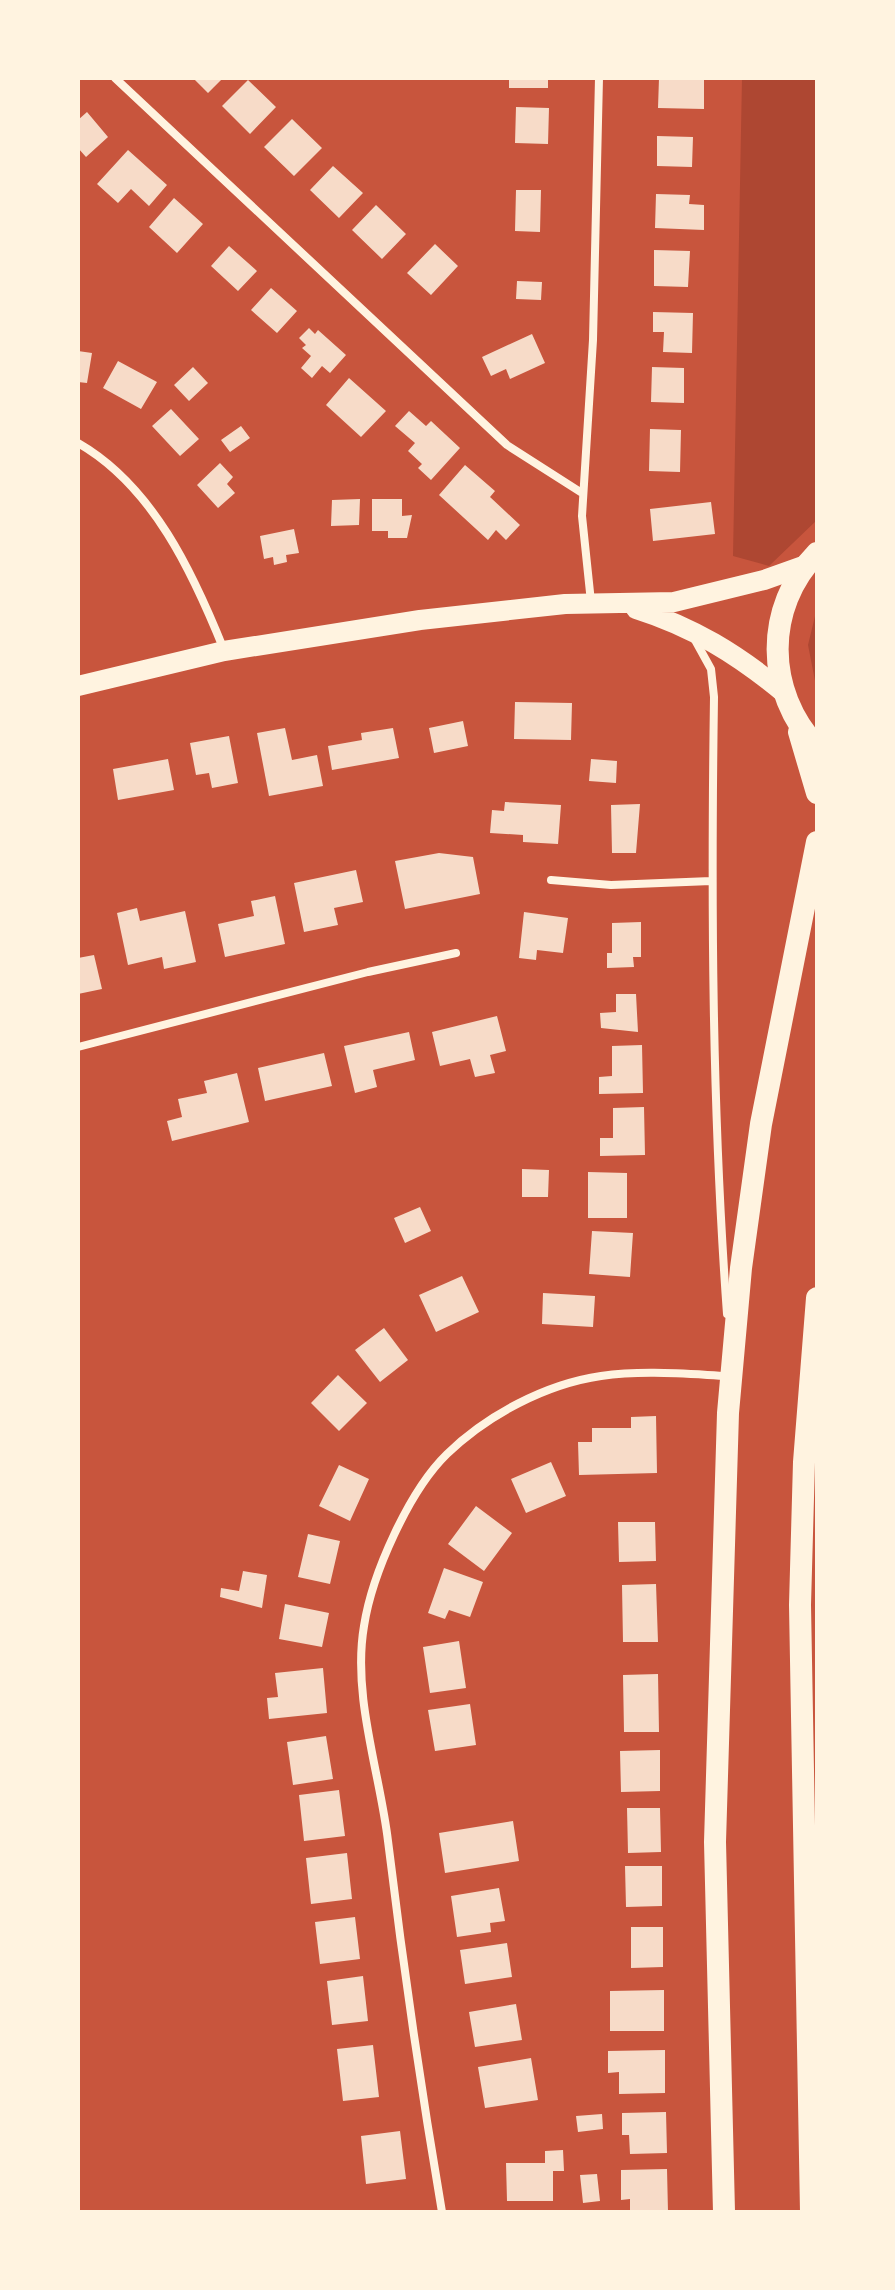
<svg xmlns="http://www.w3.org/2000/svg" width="895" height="2290" viewBox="0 0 895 2290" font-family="'Titillium Web',sans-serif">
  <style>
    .green { fill: #ae4732 }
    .building { fill: #f7dbc8 }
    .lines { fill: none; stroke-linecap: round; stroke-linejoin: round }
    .minor { stroke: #fff3e0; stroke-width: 8 }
    .primary { stroke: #fff3e0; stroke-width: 20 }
    .trunk { stroke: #fff3e0; stroke-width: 22 }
  </style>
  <rect width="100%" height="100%" fill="#c8553d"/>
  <path class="green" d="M742 78H817V520L769 566 733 556Z
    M817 608V691L808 645Z"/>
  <path class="building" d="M193 78H223L208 93Z
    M509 78H548V88H509Z
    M659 78H704V109L658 108Z
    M248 80 276 107 250 134 222 106Z
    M516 107 549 108 548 144 515 143Z
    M87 112 108 137 86 157 78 148V120Z
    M292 119 322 148 294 176 264 147Z
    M657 136 693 137 692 167 657 166Z
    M128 150 167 185 149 206 131 189 118 203 97 184Z
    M333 166 363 193 339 218 310 190Z
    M516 190H541L540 232 515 231Z
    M656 194 690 195 689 204 704 205V230L655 228Z
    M174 198 203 224 177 253 149 227Z
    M376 205 406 234 382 259 352 230Z
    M435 244 458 266 431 295 407 273Z
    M229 246 257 271 238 291 211 266Z
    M654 250 690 251 688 287 654 286Z
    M517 281 542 282 541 300 516 299Z
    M271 288 297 311 277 333 251 310Z
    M653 312 693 313 692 353 663 352 664 332H653Z
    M309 328 315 334 318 330 346 355 330 373 322 366 312 378 301 368 311 356 302 348 306 345 299 338Z
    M532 334 545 363 510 379 506 369 491 376 482 357Z
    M78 351 92 353 87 383 78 382Z
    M118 361 157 382 141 409 103 388Z
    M193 367 208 383 189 401 174 385Z
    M652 367 684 368V403L651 402Z
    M349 378 386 411 361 437 326 405Z
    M171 409 199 439 180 456 152 426Z
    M409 411 426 426 431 421 460 448 431 480 418 468 422 464 408 451 415 443 395 426Z
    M241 426 250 438 230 452 221 440Z
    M650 429 681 430 680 472 649 471Z
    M220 463 233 477 227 484 235 493 218 508 197 485Z
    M465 465 495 491 490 497 520 525 506 540 496 530 488 540 439 495Z
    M360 499 359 525 331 526 332 500Z
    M372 499H402V516L412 515 407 538H388V531H372Z
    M711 502 715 534 653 541 650 509Z
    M294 529 299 553 286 555 287 562 274 565 273 557 264 559 260 536Z
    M515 702 572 703 571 740 514 739Z
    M463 721 468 746 434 753 429 728Z
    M285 728 292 760 317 755 323 786 269 796 257 733Z
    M393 728 399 758 332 770 328 746 362 740 361 733Z
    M229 736 238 783 212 788 209 773 196 775 190 743Z
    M168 759 174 790 118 800 113 769Z
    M591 759 617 761 616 783 589 781Z
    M505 802 561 805 558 844 523 842V835L490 833 492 810 504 811Z
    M640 804 636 853H612L611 805Z
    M439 853 473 857 480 894 405 909 395 861Z
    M356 870 363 902 334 908 338 925 304 932 294 883Z
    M275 896 285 944 225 957 218 924 254 916 251 901Z
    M137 908 140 921 185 911 196 962 164 969 162 957 128 965 117 913Z
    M524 912 568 918 563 953 537 950 536 960 519 958Z
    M641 922V957H633L634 967 607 968V953H612V923Z
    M94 955 102 989 78 994V958Z
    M616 994H636L638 1032 601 1028 600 1013 616 1012Z
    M497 1016 506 1051 490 1055 495 1073 475 1077 470 1059 440 1066 432 1032Z
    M409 1032 415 1060 373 1070 377 1087 355 1093 344 1046Z
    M642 1045 643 1093 599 1094V1077L612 1076V1046Z
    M324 1053 332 1086 265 1101 258 1068Z
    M237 1073 249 1122 172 1141 167 1121 182 1117 178 1099 207 1093 204 1081Z
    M644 1107 645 1155 600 1156V1138H613V1108Z
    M522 1169 549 1170 548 1197H522Z
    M588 1172 627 1173V1218H588Z
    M420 1207 431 1231 405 1243 394 1218Z
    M592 1231 633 1233 630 1277 589 1274Z
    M462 1276 479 1312 436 1332 419 1295Z
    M543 1293 595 1296 593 1327 542 1324Z
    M384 1328 408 1360 380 1382 355 1350Z
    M338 1375 367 1403 339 1431 311 1403Z
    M656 1416 657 1473 579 1475 578 1442H592V1428H631V1417Z
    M551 1462 566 1496 526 1513 511 1479Z
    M339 1465 369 1479 350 1521 319 1506Z
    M476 1506 512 1533 484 1571 448 1544Z
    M618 1522H655L656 1561 619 1562Z
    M308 1534 340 1541 330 1584 298 1577Z
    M444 1568 483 1582 470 1617 449 1610 445 1619 428 1613Z
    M243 1571 267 1575 262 1608 220 1597 221 1588 239 1591Z
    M656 1584 658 1642H623L622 1585Z
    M285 1604 329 1613 322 1647 279 1639Z
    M459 1641 466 1688 430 1693 423 1647Z
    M323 1668 327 1713 269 1719 267 1698 278 1697 275 1673Z
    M658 1674 659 1732H624L623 1675Z
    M470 1704 476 1745 435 1751 428 1710Z
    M326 1736 333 1779 293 1785 287 1742Z
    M660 1750V1791L621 1792 620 1751Z
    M339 1790 345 1836 304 1841 299 1795Z
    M627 1808H660L661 1852 628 1853Z
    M513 1821 519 1861 445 1873 439 1833Z
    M347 1853 352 1899 311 1904 306 1858Z
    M625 1866H662V1906L626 1907Z
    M499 1888 505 1921 490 1923 491 1932 457 1937 451 1896Z
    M355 1917 360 1959 320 1964 315 1922Z
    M631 1927H663V1967L631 1968Z
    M507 1943 512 1977 465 1984 460 1950Z
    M363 1976 368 2021 332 2025 327 1981Z
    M664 1990V2031H610V1991Z
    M516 2004 522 2040 475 2047 469 2012Z
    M373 2045 379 2097 343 2101 337 2049Z
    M665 2050V2093L619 2094V2072L608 2073V2051Z
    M531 2058 538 2100 485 2108 478 2067Z
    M666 2112 667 2153 630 2154 629 2135H622V2113Z
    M602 2114 603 2129 578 2132 576 2116Z
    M400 2131 406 2179 366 2184 361 2136Z
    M563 2150 564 2171H553V2201H507L506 2163H545V2151Z
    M667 2169 668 2212H630V2199L621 2200V2170Z
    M597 2174 600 2201 583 2203 580 2175Z"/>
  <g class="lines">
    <path class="minor" d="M115 78 507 445 582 493
      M78 443C153 486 193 573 224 650
      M591 602 582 516 593 340 599 78
      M695 640 711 669 714 697C711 903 712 1108 727 1314
      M551 880 611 885 711 881
      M78 1047 368 972 456 953
      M442 2212C421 2089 403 1965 388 1841 380 1773 352 1696 364 1626 372 1574 409 1491 447 1454 487 1415 546 1384 601 1376 643 1370 686 1374 728 1376"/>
    <path class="primary" d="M636 609C693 627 737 654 783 692
      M78 686 224 651 420 620 565 604 674 602 764 580 806 565"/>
    <path class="trunk" d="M817 553C764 607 765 692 817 747
      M799 732 817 793
      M724 2212 715 1842 728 1413 741 1268 761 1124 817 842
      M811 2212 800 1605 804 1462 817 1298"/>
  </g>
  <rect width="895" height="2290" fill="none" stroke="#fff3e0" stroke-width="160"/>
</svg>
